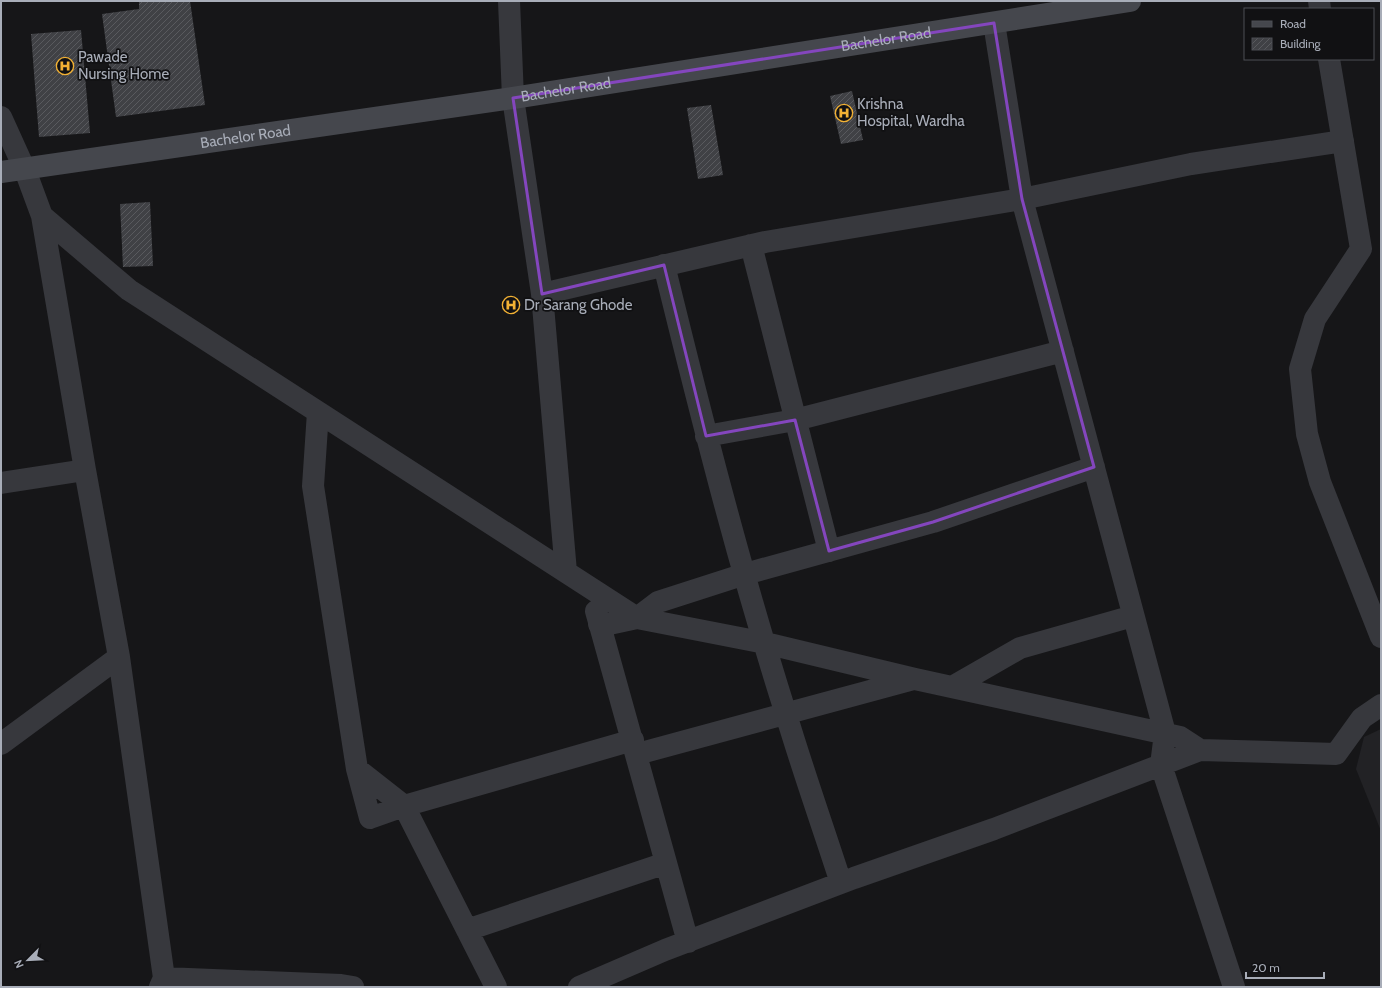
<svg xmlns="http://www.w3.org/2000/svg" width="1382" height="988" viewBox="0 0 1382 988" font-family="Cabin,sans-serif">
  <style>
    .built { fill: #222225 }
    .building { fill: url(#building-hatch) }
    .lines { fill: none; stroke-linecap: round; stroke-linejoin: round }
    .street { stroke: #37383d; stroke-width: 22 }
    .secondary { stroke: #45474d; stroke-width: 22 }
    .marked { fill: none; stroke: #8446be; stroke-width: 3; stroke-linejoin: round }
    .labels { text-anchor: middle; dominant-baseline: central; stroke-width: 3.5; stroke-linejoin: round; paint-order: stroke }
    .street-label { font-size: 15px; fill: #a8adb8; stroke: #111113 }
    .poi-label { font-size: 15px; fill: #a8adb8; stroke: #111113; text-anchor: start }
  </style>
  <defs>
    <pattern id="building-hatch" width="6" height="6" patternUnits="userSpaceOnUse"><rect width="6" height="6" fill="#404145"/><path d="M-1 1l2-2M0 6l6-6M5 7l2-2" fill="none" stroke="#595a5e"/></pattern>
  </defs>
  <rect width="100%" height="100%" fill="#161618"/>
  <path class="built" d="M1381 729V831L1356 769 1364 737Z"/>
  <path class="building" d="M139 1H190L205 105 116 117 102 14 139 9Z
    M81 30 90 133 39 137 31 34Z
    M852 91 863 140 841 144 830 96Z
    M711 105 723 175 698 179 687 108Z
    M150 202 153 266 123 267 120 204Z"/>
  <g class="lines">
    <path class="street" d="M509 1 513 98 542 294 765 242 1022 199 1191 164 1343 141
      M1319 1 1320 9
      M994 23 1022 199 1165 733 1161 765 1234 987
      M1329 59 1361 249 1315 319 1300 369 1307 434 1320 482 1381 637
      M1 117 25 170 42 216 129 290 637 618 765 643 915 679 1180 737 1200 750
      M751 245 829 551
      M664 265C701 416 739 566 786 714 803 771 823 827 841 883
      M542 294 566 572
      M318 412 313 486 357 769 370 818 404 806 496 987
      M706 436 795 420 1063 351
      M85 470 119 657 164 978 160 987
      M1 483 85 470 42 216
      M596 611 688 942
      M599 624 600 626 637 618 658 602 745 574 933 522 1094 467
      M952 687 1020 648 1133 616
      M1 744 119 657
      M637 754 914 679
      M357 769 404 806 633 740
      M467 930 666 863
      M164 978 341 985 353 987
      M579 987 665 950 854 878 994 829 1200 750 1336 754 1362 718 1381 705"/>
    <path class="secondary" id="s1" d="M1 172 513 98 1130 1"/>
  </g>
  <path class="marked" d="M994 23 1022 199 1094 467 933 522 829 551 795 420 706 436 664 265 542 294 513 98Z"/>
  <defs>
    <symbol id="hospital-ring" viewBox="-11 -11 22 22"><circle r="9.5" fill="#111113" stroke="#f2b134" stroke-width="1.5"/><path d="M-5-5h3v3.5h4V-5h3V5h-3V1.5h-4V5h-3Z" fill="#f2b134"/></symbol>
  </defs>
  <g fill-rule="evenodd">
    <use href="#hospital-ring" x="55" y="56" width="20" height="20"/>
    <use href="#hospital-ring" x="834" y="103" width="20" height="20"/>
    <use href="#hospital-ring" x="501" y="295" width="20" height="20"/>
  </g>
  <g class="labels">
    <g class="street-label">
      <text stroke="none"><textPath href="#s1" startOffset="895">Bachelor Road</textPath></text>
      <text stroke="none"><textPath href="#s1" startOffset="571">Bachelor Road</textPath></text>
      <text stroke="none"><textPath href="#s1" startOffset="247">Bachelor Road</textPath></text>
    </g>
    <g class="poi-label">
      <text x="78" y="57">Pawade<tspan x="78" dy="17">Nursing Home</tspan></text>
      <text x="857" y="104">Krishna<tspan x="857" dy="17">Hospital, Wardha</tspan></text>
      <text x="524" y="305">Dr Sarang Ghode</text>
    </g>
  </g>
  <rect width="1382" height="988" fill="none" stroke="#a8adb8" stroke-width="4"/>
  <rect x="1244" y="8" width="130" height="52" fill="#111113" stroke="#4d4f55"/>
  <rect x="1252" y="21" width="20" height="6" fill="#45474d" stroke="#4d4f55"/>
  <text x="1280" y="28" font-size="12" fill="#a8adb8">Road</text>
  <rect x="1252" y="38" width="20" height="12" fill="url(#building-hatch)" stroke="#4d4f55"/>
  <text x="1280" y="48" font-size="12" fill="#a8adb8">Building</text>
  <g transform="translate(28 960) rotate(246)" stroke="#111113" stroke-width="3" paint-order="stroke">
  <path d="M0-3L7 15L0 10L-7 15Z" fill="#a8adb8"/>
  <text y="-6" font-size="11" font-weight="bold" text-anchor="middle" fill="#a8adb8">N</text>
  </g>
  <path d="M1246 972v6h78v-6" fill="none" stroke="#a8adb8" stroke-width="2"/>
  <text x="1252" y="972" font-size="12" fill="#a8adb8" stroke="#111113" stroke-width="3" paint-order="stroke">20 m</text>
</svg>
